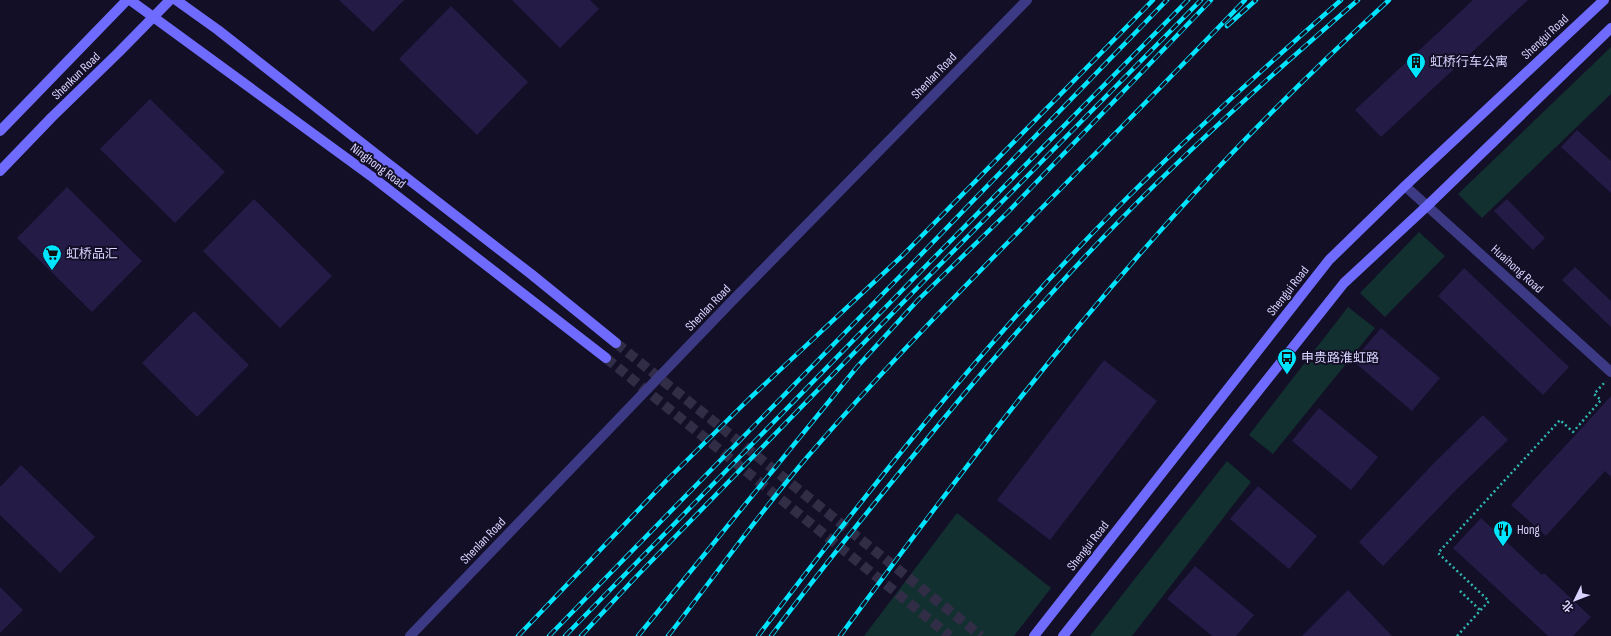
<svg xmlns="http://www.w3.org/2000/svg" width="1611" height="636" viewBox="0 0 1611 636" font-family="'Sofia Sans Condensed','Noto Sans SC',sans-serif">
  <style>
    .green { fill: #12302f }
    .building { fill: #241b47 }
    .lines { fill: none; stroke-linecap: round; stroke-linejoin: round }
    .secondary-tunnel { stroke: #312d47; stroke-width: 10; stroke-dasharray: 10 5; stroke-linecap: butt }
    .path { stroke: #2fb8b0; stroke-width: 2.5; stroke-dasharray: 2 3; stroke-linecap: butt }
    .tertiary { stroke: #3d3a85; stroke-width: 10 }
    .secondary { stroke: #6f6bff; stroke-width: 10 }
    .rail-casing { stroke: #00e5ff; stroke-width: 4.5 }
    .rail { stroke: #130f26; stroke-width: 3; stroke-dasharray: 9; stroke-linecap: butt }
    .labels { text-anchor: middle; dominant-baseline: central; stroke-width: 4; stroke-linejoin: round; paint-order: stroke }
    .street-label { font-size: 13px; fill: #d9d4ff; stroke: #130f26 }
    .poi-label { font-size: 13px; fill: #d9d4ff; stroke: #130f26; text-anchor: start }
  </style>
  <rect width="100%" height="100%" fill="#130f26"/>
  <path class="green" d="M1611 47V94L1482 218 1458 194Z
    M1419 232 1445 256 1385 317 1360 293Z
    M1348 307 1375 328 1273 454 1249 435Z
    M1227 461 1251 482 1132 636H1090Z
    M957 513 1051 588 1014 636H864Z"/>
  <path class="building" d="M339 0H404L373 32Z
    M512 0H590L599 9 560 48Z
    M1473 0H1528L1381 137 1355 110Z
    M451 6 528 82 477 135 399 59Z
    M150 99 225 172 175 223 100 149Z
    M1577 130 1611 161V193L1561 147Z
    M67 187 142 261 92 312 17 238Z
    M254 199 332 276 280 328 203 251Z
    M1507 199 1545 238 1533 250 1494 211Z
    M1575 267 1611 301V327L1562 280Z
    M1464 268 1569 367 1543 395 1438 296Z
    M194 311 249 365 197 417 142 363Z
    M1381 328 1440 378 1412 411 1353 361Z
    M1104 360 1157 401 1050 540 997 500Z
    M1611 396V477L1605 471 1546 536 1511 505Z
    M1319 408 1378 457 1351 490 1292 441Z
    M1483 415 1508 440 1456 490 1383 566 1359 542 1435 462Z
    M21 465 95 537 60 573 0 515V487Z
    M1258 486 1317 536 1289 569 1230 519Z
    M1481 518 1542 575 1544 573 1591 617 1573 636H1548L1453 548Z
    M1195 566 1254 615 1236 636H1212L1167 599Z
    M0 587 23 610 0 633Z
    M1348 590 1392 636H1302Z"/>
  <g class="lines">
    <path class="secondary-tunnel" d="M616 343 981 636
      M606 358 950 636"/>
    <path class="path" d="M1460 591 1480 610
      M1457 636 1489 601 1438 553 1560 420 1573 432 1601 400 1594 394 1606 381"/>
    <path class="tertiary" d="M1405 186 1611 372
      M410 636 732 301 1027 0"/>
    <path class="secondary" d="M130 0 375 179 606 358
      M176 0 218 30 386 162 531 274 616 343
      M0 131 127 0
      M0 171 52 117 119 52 170 0
      M1034 636 1329 260 1405 186 1604 0
      M1063 636 1344 283 1427 206 1611 28"/>
    <defs>
      <path id="rail" d="M1227 26 1256 0
        M518 636 666 481 750 398 903 255 1153 0
        M549 636 908 268 1167 0
        M565 636 915 277 1188 0
        M581 636 634 579 921 284 1201 0
        M638 636 857 367 918 300 1007 213 1211 0
        M668 636C715 576 759 513 809 455 895 355 989 262 1082 167 1137 112 1191 56 1245 0
        M758 636C870 488 985 342 1115 210 1187 137 1264 68 1341 0
        M771 636C824 565 880 496 936 428 996 355 1058 283 1124 216 1198 140 1278 69 1358 0
        M840 636C958 475 1080 314 1217 169 1272 110 1330 54 1389 0"/>
    </defs>
    <use href="#rail" class="rail-casing"/>
    <use href="#rail" class="rail"/>
  </g>
  <defs>
    <symbol id="building-pin" viewBox="-11 -11 22 30"><path d="M0 17L-7.5 6A9.5 9.5 0 1 1 7.5 6Z" fill="#00e5ff" stroke="#130f26"/><path d="M-4-6H4V6H1V3H-1V6H-4ZM-2.5-4.3h1.7v1.8h-1.7ZM.8-4.3h1.7v1.8H.8ZM-2.5-1h1.7V.8h-1.7ZM.8-1h1.7V.8H.8Z" fill="#111"/></symbol>
    <symbol id="supermarket-pin" viewBox="-11 -11 22 30"><path d="M0 17L-7.5 6A9.5 9.5 0 1 1 7.5 6Z" fill="#00e5ff" stroke="#130f26"/><path d="M-6-5.5h2.5l.6 2H6L4.5 2H-2.5L-4.4-4H-6ZM-1.5 3.2a1.3 1.3 0 1 0 .1 0ZM3 3.2a1.3 1.3 0 1 0 .1 0Z" fill="#111"/></symbol>
    <symbol id="bus-pin" viewBox="-11 -11 22 30"><path d="M0 17L-7.5 6A9.5 9.5 0 1 1 7.5 6Z" fill="#00e5ff" stroke="#130f26"/><path d="M-5-6H5V4H4V6H2V4H-2V6H-4V4H-5ZM-3.5-4V0h7V-4ZM-3.5 1.2v1.5H-2V1.2ZM2 1.2v1.5H3.5V1.2Z" fill="#111"/></symbol>
    <symbol id="restaurant-pin" viewBox="-11 -11 22 30"><path d="M0 17L-7.5 6A9.5 9.5 0 1 1 7.5 6Z" fill="#00e5ff" stroke="#130f26"/><path d="M-5-6h1v4h1v-4h1v4h1v-4h1v5L-1.5 .5V6h-2V.5L-5-1ZM5-6V6H3V1.5H1.5Q1.5-4 5-6Z" fill="#111"/></symbol>
  </defs>
  <g fill-rule="evenodd">
    <use href="#building-pin" x="1405" y="51" width="22" height="30"/>
    <use href="#supermarket-pin" x="41" y="243" width="22" height="30"/>
    <use href="#bus-pin" x="1276" y="347" width="22" height="30"/>
    <use href="#restaurant-pin" x="1492" y="519" width="22" height="30"/>
  </g>
  <g class="labels">
    <g class="street-label">
      <text transform="translate(1545 37) rotate(-43)">Shengui Road</text>
      <text transform="translate(76 76) rotate(-44)">Shenkun Road</text>
      <text transform="translate(934 76) rotate(-46)">Shenlan Road</text>
      <text transform="translate(378 166) rotate(37)">Ninghong Road</text>
      <text transform="translate(1517 269) rotate(42)">Huaihong Road</text>
      <text transform="translate(1288 291) rotate(-52)">Shengui Road</text>
      <text transform="translate(708 308) rotate(-46)">Shenlan Road</text>
      <text transform="translate(483 541) rotate(-46)">Shenlan Road</text>
      <text transform="translate(1088 546) rotate(-52)">Shengui Road</text>
    </g>
    <g class="poi-label">
      <text x="1430" y="62">虹桥行车公寓</text>
      <text x="66" y="254">虹桥品汇</text>
      <text x="1301" y="358">申贵路淮虹路</text>
      <text x="1517" y="530">Hong</text>
    </g>
  </g>
  <g transform="translate(1575 600) rotate(227)" stroke="#130f26" stroke-width="3" paint-order="stroke">
  <path d="M0-3L7 15L0 10L-7 15Z" fill="#d9d4ff"/>
  <text y="-6" font-size="11" font-weight="bold" text-anchor="middle" fill="#d9d4ff">北</text>
  </g>
</svg>
